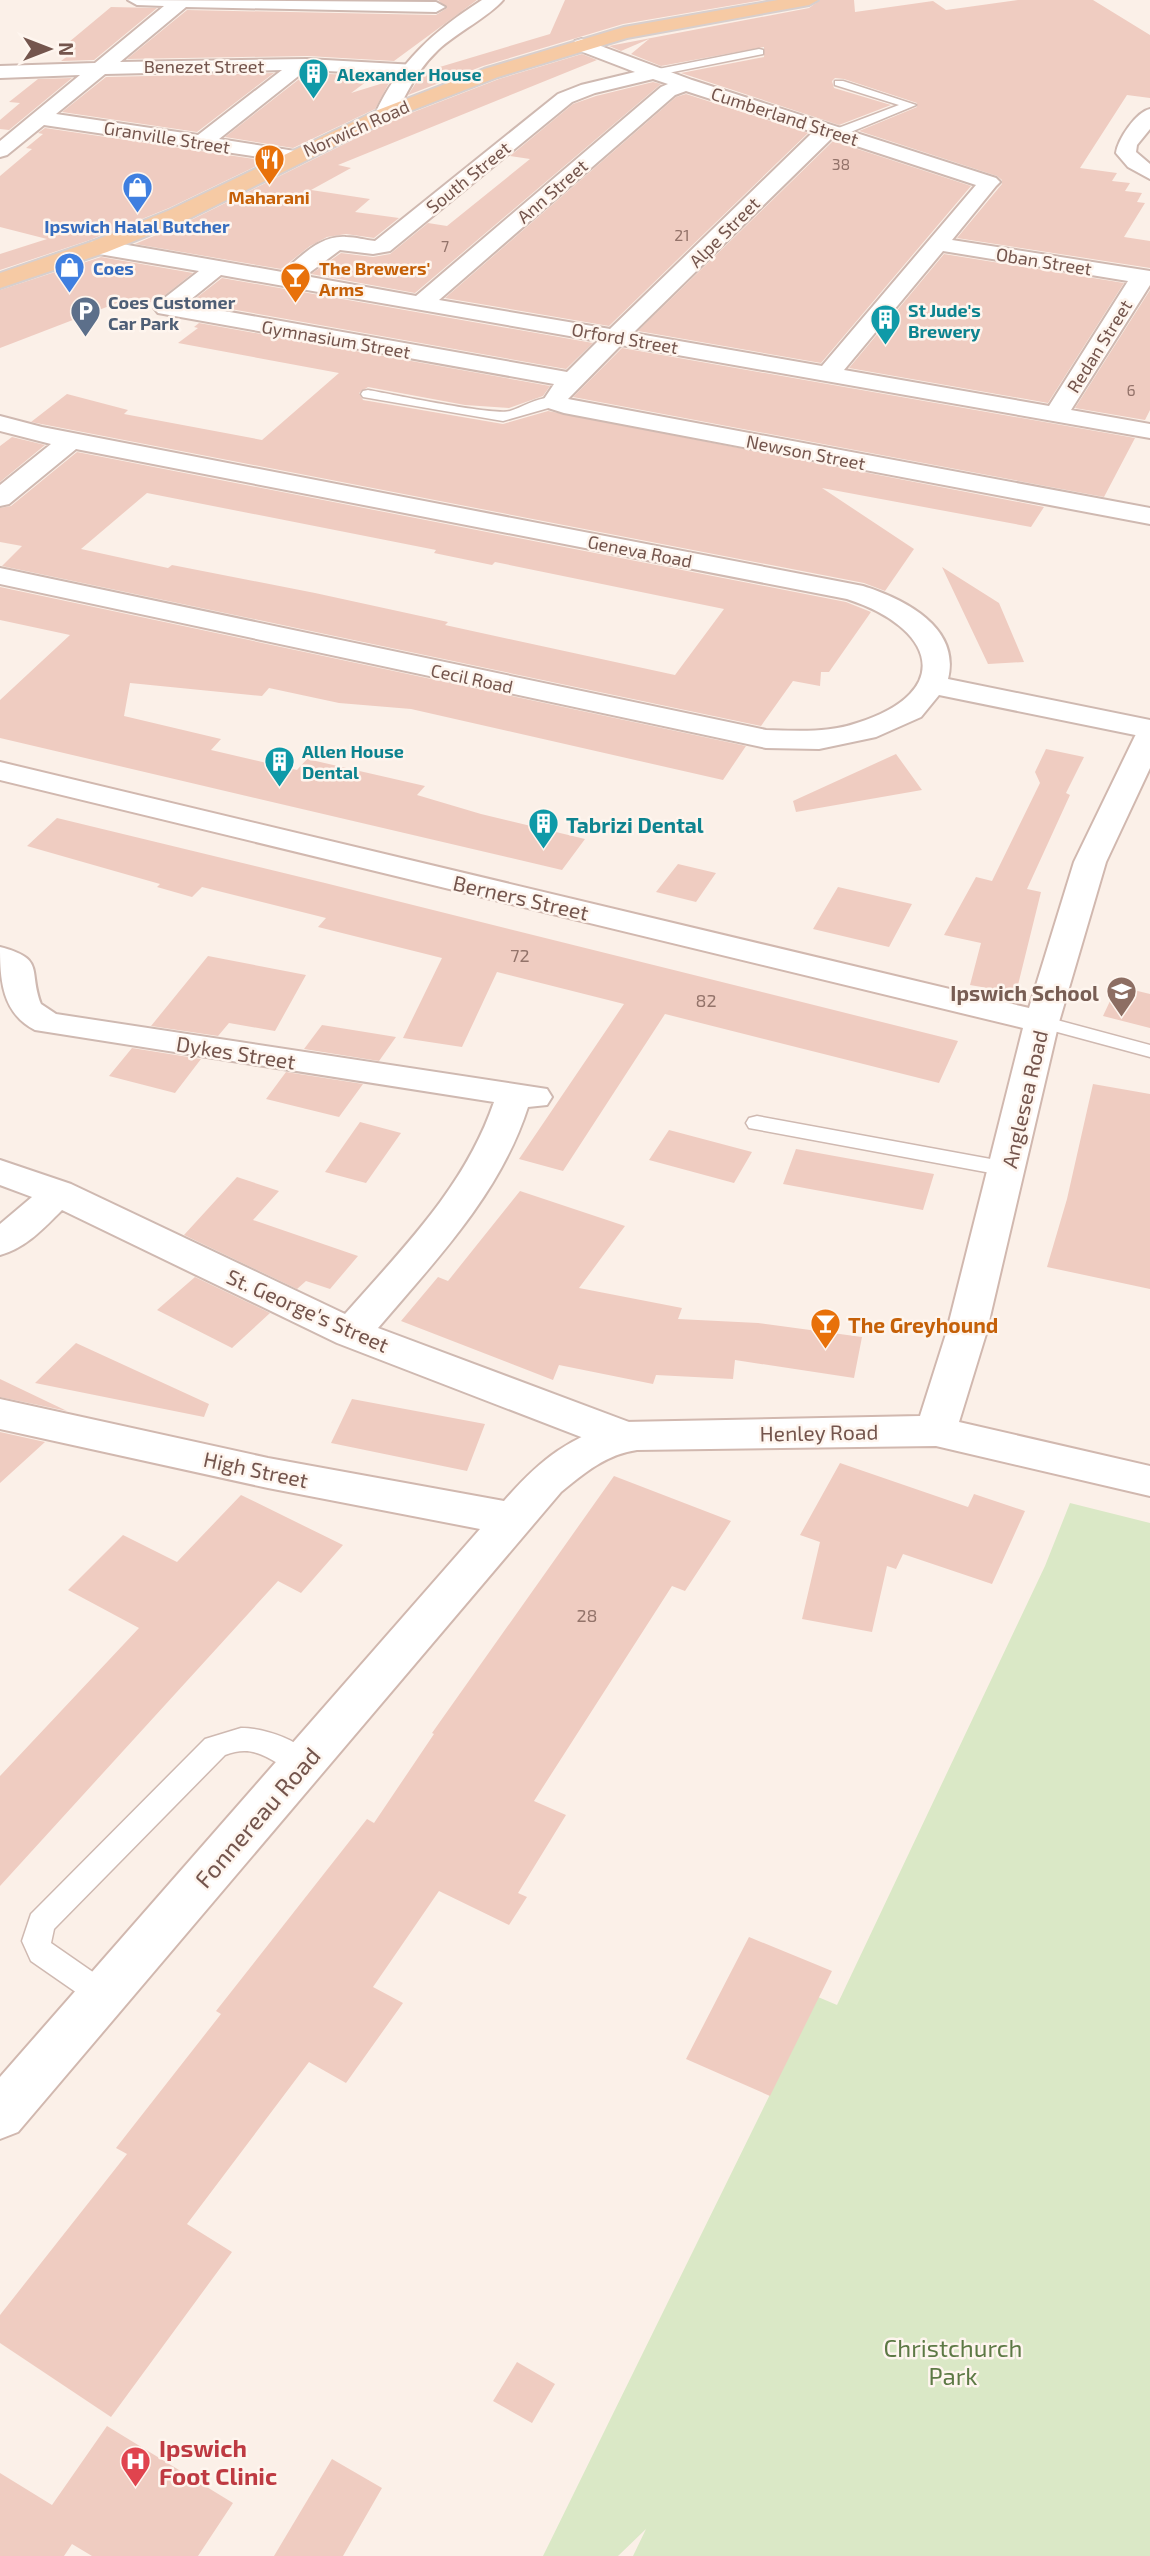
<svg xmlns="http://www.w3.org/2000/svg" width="1150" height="2556" viewBox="0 0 1150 2556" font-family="'Exo 2',sans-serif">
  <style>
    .green { fill: #dae8c6 }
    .building { fill: #efccc1; fill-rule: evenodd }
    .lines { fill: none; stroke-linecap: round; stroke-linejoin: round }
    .lane-casing { stroke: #cfb9b1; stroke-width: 3 }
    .street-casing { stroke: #cfb9b1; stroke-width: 4 }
    .secondary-casing { stroke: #d1b8af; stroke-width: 4 }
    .primary-casing { stroke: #d8cfcd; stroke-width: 4 }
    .lane { fill: #fff; fill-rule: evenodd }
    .street { fill: #fff; fill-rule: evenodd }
    .secondary { fill: #fff; fill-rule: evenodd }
    .primary { fill: #f6caa4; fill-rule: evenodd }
    .labels { text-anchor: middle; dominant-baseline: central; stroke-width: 5; stroke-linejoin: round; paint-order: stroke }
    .far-number-label { font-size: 16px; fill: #93736a }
    .far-street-label { font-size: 18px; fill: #74554d; stroke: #fef5ee }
    .far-culture-label { font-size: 18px; font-weight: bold; fill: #0d838f; stroke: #fef5ee; text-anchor: start }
    .far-food-label { font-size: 18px; font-weight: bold; fill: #c56008; stroke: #fef5ee }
    .far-shop-label { font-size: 18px; font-weight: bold; fill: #366cbe; stroke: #fef5ee }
    .far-service-label { font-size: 18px; font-weight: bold; fill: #4e5e75; stroke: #fef5ee; text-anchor: start }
    .number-label { font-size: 18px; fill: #93736a }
    .culture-label { font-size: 21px; font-weight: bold; fill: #0d838f; stroke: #fef5ee; text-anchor: start }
    .street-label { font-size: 21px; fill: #74554d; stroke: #fef5ee }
    .education-label { font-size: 21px; font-weight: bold; fill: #785e54; stroke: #fef5ee; text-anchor: end }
    .food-label { font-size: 21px; font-weight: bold; fill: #c56008; stroke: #fef5ee; text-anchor: start }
    .near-street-label { font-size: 24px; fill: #74554d; stroke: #fef5ee }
    .near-park-label { font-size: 24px; fill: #5d7945; stroke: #fef5ee }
    .near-health-label { font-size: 24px; font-weight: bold; fill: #be3a42; stroke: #fef5ee; text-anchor: start }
  </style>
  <rect width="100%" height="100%" fill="#fbf0e8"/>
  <path class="green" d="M1070 1503 1150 1523V2556H633L646 2529 618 2556H543L818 1997 837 2005 1045 1566Z"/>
  <path class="building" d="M438 0H477L394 61 307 56 127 59 187 10 436 15 447 8Z
    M565 0H763L623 24 483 66 408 95 423 72 550 34Z
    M820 0H854L855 12 933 1 946 10 1018 0H1093L1150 35V98L1127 95 1080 168 1117 173 1112 181 1130 183 1125 191 1142 193 1137 202 1145 203 1124 237 1150 241V268L957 238 1002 184V180L997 176 859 131 917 107V103L844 79 835 78 832 81 834 88 891 105 839 125 681 73 764 57V47L661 66 631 54 649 39 621 51 609 46 809 8Z
    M111 7 157 8 94 60 61 61 69 55 57 54 65 47H63Z
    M582 54 597 60 338 165 351 168 311 190 370 199 355 212 399 218 374 238 346 234 327 237 310 246 281 269 135 244 187 222 393 120 499 79Z
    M274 73 197 132 62 112 106 77Z
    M307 73 374 76 351 93 390 81 375 109 293 148 225 137Z
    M72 78 9 130 0 129V120L20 103 9 102 38 79Z
    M653 82 661 84 415 293 311 274 341 253 373 257 390 254 428 223 447 226 530 159 510 156 573 104 596 96Z
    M686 94 808 133 609 326 445 298 676 97Z
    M45 128 267 161 169 208 90 240 0 270V254L47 239 0 227V176L32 149 26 148 43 134 38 133Z
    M833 141 971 186 821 363 638 331Z
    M944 254 1124 283 1048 403 849 368Z
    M101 257 193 273 155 303 130 298 0 348V290Z
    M222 278 593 343 566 369 191 302Z
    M1150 290V410L1145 420 1075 408Z
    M199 323 550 386 543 396 509 408 465 405 368 387 359 393 363 400 503 424 548 411 1044 507 1031 527 822 488 914 549 885 591 864 583 31 422 67 394 128 410 124 414 262 440 339 373 178 343 198 328 194 327Z
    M622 348 1135 438 1104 497 573 397Z
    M12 437 45 445 0 482V446Z
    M77 452 846 602 871 612 829 672H821L820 686 793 681 761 726 2 566 22 546 0 542V508L11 506ZM147 493 436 550 434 553 492 565 495 562 724 609 675 675 445 625 448 622 315 593 172 565 168 568 81 549Z
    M942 567 999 603 1024 662 988 664Z
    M0 587 746 746 723 780 411 709 339 703 269 688 262 696 130 683 124 716 221 739 211 750 297 770 307 759 425 786 417 795 481 814 585 839 562 870 0 738V700L70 635 0 620Z
    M1046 749 1084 757 1066 793 1070 795 1027 889 1041 892 1016 993 970 985 981 943 944 935 976 877 992 881 1040 783 1035 772Z
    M896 754 922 790 796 812 793 801Z
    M57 818 325 883 958 1041 939 1083 665 1014 563 1171 519 1159 624 1004 497 972 462 1047 403 1038 442 958 318 927 326 918 202 887 192 897 157 887 160 884 27 846Z
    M678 864 716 873 696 902 656 892Z
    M838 887 912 904 889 947 813 929Z
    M208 956 306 975 275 1031 229 1023 218 1036 151 1026Z
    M1117 986 1150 994V1028L1103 1016Z
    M322 1025 396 1037 379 1061 304 1049Z
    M132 1048 201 1059 175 1093 109 1076Z
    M286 1072 363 1084 339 1117 266 1099Z
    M1093 1084 1150 1094V1289L1047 1267 1067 1199Z
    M360 1122 401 1133 366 1183 325 1172Z
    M669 1130 752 1152 734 1183 649 1160Z
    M796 1149 934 1174 923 1210 783 1184Z
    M237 1177 279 1191 253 1220 358 1256 330 1289 306 1281 297 1289 184 1235Z
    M520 1191 625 1226 579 1288 682 1308 678 1319 758 1323 862 1337 854 1378 735 1360 733 1379 656 1375 653 1384 559 1365 553 1380 401 1321 438 1277 448 1281Z
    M195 1277 270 1313 232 1348 157 1310Z
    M76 1343 209 1404 204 1417 35 1383Z
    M0 1379 67 1411 0 1397Z
    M352 1399 485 1424 467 1471 331 1443Z
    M0 1432 45 1442 0 1483Z
    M840 1463 968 1507 974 1494 1025 1511 992 1584 903 1554 896 1569 887 1566 872 1632 802 1619 820 1542 800 1535Z
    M614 1476 731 1521 685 1591 672 1586 534 1801 566 1815 518 1893 527 1897 509 1925 439 1891 373 1987 403 2003 346 2083 309 2062 187 2224 232 2252 111 2417 0 2343V2315L127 2154 116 2148 221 2014 216 2011 367 1819 374 1823 434 1734 432 1733Z
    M241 1495 343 1545 301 1593 278 1581 0 1886V1776L139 1628 68 1590 123 1535 177 1562Z
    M749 1937 832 1971 770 2096 686 2059Z
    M517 2362 555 2384 532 2423 493 2401Z
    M107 2426 233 2503 198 2556H92L72 2544 64 2556H0V2473L52 2505Z
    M332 2459 382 2488 343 2556H274Z"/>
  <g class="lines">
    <defs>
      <path id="lane" d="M759 49 763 50V54L653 76 647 73 653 70Z
        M835 81H843L916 105 841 136H833V130L899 105 835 85Z
        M368 390C391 394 494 416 510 411 524 407 548 390 561 402L559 405 503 421 363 397 361 394 363 391Z
        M1042 1016 1150 1045V1057L1035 1026 1032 1022 1035 1018Z
        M757 1116 1007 1162 1015 1164 1018 1169 1015 1174 1007 1176 749 1128 746 1123 749 1118Z
        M241 1728C265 1728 305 1741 317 1764L313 1772C283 1782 268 1738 225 1755L54 1929 51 1943 113 1986 118 1995 113 2004 103 2008 93 2004 31 1961 22 1941 31 1914 205 1739Z"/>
      <path id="street" d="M128 0 436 2 445 7 436 12 186 7 120 62 307 59 416 65 419 69 409 75 306 70 219 139 301 152 304 156 301 160 294 162 44 125 7 155 0 157V141L80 75 0 78V66L95 63 164 6 137 5ZM282 70 198 135 56 114 105 74Z
        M582 39 692 80 996 178 1000 182 996 186 952 240 1150 271V285L1071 410 1150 424V438L621 345 568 399 1150 508V524L564 413 545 407 542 402 554 384 158 313 154 308 158 303 199 271 99 254 91 252 88 247 91 242 99 240 282 272C301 257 320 235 346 237 356 237 365 240 375 241L558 94 581 85 635 72 575 49 573 45 575 41ZM653 79 668 84 661 87 416 296 305 276 340 250 373 254 390 251 572 102 595 93ZM686 91 813 132 610 329 439 300 675 95ZM832 138 976 185 822 366 633 333ZM943 251 1128 281 1049 406 844 370ZM221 275 598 341 567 372 185 304Z
        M1150 109V129L1137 145 1136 152 1150 164V179L1128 167 1116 153C1118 139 1136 112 1150 109Z
        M0 416 42 427 863 586C904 599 961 627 948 679L1150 720V738L939 695 921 717 876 737 819 749 766 748 0 584V568L766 730C797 731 828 733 857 723 957 691 934 627 847 599L76 449 9 504 0 506V485L51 444 0 431Z
        M0 947C46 959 28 970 41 1004L56 1014 547 1089 552 1097 547 1105 528 1107C500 1194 436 1260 378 1328L637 1425 643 1436 637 1447 622 1451 607 1447 337 1343 62 1210C44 1228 26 1248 0 1255V1224L32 1197 0 1185V1160L71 1184 345 1314C403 1248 465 1187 494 1102L35 1030C2 1013 0 980 0 947Z"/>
      <path id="secondary" d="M482 0H503C491 15 455 34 438 50 413 74 409 93 392 118H378L375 114C398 63 435 30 482 0Z
        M1150 727V768L1106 862 1059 1022 986 1334 959 1422 1150 1466V1496L936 1446 637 1450C607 1454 584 1473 561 1492L18 2132 0 2139V2077L480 1529 268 1488 0 1429V1399L268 1458 504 1501C540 1460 569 1436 624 1422L920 1416 946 1334 1023 1028 0 780V762L1029 1008 1074 862 1135 736 1139 730Z"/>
      <path id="primary" d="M778 0H818L809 5 627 38 498 77 392 118 186 220 107 252 0 288V273L91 242 170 210 378 110 484 69 624 27Z"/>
    </defs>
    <use href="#lane" class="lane-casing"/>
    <use href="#street" class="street-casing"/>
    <use href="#secondary" class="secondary-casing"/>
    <use href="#primary" class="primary-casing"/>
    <use href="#lane" class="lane"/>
    <use href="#street" class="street"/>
    <use href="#secondary" class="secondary"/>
    <use href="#primary" class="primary"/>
  </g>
  <defs>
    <symbol id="building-pin" viewBox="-11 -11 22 30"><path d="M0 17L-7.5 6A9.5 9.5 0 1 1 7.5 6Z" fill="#0f9aa8" stroke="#fef5ee"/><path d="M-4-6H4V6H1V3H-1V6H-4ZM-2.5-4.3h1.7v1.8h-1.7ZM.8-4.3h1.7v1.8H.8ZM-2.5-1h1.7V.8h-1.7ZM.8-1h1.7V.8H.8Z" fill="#fff"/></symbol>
    <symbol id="restaurant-pin" viewBox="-11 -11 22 30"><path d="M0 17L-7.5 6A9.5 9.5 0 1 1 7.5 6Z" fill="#e8710a" stroke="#fef5ee"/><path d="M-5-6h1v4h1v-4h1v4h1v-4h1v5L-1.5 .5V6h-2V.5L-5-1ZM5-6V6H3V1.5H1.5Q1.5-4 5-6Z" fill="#fff"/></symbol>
    <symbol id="shop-pin" viewBox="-11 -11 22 30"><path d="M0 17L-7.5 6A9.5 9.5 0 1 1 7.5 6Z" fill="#3f7fe0" stroke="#fef5ee"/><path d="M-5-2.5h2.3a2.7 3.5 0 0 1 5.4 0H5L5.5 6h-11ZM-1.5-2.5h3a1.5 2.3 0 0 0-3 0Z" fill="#fff"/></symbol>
    <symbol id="bar-pin" viewBox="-11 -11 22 30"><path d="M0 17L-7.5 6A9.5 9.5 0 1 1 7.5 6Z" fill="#e8710a" stroke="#fef5ee"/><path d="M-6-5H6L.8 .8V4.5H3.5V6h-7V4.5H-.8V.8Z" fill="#fff"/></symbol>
    <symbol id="parking-pin" viewBox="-11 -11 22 30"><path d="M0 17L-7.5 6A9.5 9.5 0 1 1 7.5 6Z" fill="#5c6f8a" stroke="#fef5ee"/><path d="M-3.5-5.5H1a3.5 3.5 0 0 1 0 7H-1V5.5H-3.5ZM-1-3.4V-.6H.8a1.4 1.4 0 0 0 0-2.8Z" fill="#fff"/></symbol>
    <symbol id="school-pin" viewBox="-11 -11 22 30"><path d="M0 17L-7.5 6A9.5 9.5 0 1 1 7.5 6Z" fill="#8d6e63" stroke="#fef5ee"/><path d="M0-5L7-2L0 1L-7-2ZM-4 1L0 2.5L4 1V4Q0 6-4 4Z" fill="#fff"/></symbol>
    <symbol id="hospital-pin" viewBox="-11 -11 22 30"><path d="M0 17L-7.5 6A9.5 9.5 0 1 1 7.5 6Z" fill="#e0444e" stroke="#fef5ee"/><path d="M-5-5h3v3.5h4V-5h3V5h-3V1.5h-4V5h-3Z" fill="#fff"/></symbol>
  </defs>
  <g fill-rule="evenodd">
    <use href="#building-pin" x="296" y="56" width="35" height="47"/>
    <use href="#restaurant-pin" x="252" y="142" width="35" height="47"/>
    <use href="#shop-pin" x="120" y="170" width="35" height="47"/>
    <use href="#shop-pin" x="52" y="250" width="35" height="47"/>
    <use href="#bar-pin" x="278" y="260" width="35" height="47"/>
    <use href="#parking-pin" x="68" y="294" width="35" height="47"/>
    <use href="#building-pin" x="868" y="302" width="35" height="47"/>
    <use href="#building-pin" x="262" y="744" width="35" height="47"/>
    <use href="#building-pin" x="526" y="806" width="35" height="47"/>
    <use href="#school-pin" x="1104" y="974" width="35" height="47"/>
    <use href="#bar-pin" x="808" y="1306" width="35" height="47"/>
    <use href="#hospital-pin" x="118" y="2444" width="35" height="47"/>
  </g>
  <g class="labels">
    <g class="far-number-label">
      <text x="841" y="163">38</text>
      <text x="682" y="234">21</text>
      <text x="445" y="245">7</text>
      <text x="1131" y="389">6</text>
    </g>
    <g class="far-street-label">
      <text x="204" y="66">Benezet Street</text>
      <text transform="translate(785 116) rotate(18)">Cumberland Street</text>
      <text transform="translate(356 128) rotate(-24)">Norwich Road</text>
      <text transform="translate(167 137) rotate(9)">Granville Street</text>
      <text transform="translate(468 177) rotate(-39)">South Street</text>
      <text transform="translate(552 191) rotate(-41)">Ann Street</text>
      <text transform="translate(724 232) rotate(-45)">Alpe Street</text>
      <text transform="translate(1044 261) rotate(9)">Oban Street</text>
      <text transform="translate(625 338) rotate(10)">Orford Street</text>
      <text transform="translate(336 339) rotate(10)">Gymnasium Street</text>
      <text transform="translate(1099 346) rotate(-58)">Redan Street</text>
      <text transform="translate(806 452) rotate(11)">Newson Street</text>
      <text transform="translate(640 551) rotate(11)">Geneva Road</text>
      <text transform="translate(472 678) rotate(12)">Cecil Road</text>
    </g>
    <g class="far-culture-label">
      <text x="337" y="74">Alexander House</text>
      <text x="908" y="310">St Jude's<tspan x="908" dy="21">Brewery</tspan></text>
      <text x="302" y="751">Allen House<tspan x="302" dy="21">Dental</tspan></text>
    </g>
    <g class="far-food-label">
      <text x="269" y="197">Maharani</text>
      <text x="319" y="268" text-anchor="start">The Brewers'<tspan x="319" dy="21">Arms</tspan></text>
    </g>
    <g class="far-shop-label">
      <text x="137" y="226">Ipswich Halal Butcher</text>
      <text x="93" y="268" text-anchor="start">Coes</text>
    </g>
    <g class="far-service-label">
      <text x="108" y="302">Coes Customer<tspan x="108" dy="21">Car Park</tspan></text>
    </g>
    <g class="number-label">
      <text x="520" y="955">72</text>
      <text x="706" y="1000">82</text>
      <text x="587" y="1615">28</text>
    </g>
    <g class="culture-label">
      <text x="566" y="824">Tabrizi Dental</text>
    </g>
    <g class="street-label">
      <text transform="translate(521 897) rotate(13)">Berners Street</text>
      <text transform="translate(236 1052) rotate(9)">Dykes Street</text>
      <text transform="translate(1024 1099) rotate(-77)">Anglesea Road</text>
      <text transform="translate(308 1310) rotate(24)">St. George's Street</text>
      <text transform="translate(819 1432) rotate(-1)">Henley Road</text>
      <text transform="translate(256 1469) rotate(12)">High Street</text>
    </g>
    <g class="education-label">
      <text x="1099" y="992">Ipswich School</text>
    </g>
    <g class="food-label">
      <text x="848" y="1324">The Greyhound</text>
    </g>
    <g class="near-street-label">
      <text transform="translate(257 1817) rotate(-49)">Fonnereau Road</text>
    </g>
    <g class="near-park-label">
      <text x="953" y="2347">Christchurch<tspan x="953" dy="28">Park</tspan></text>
    </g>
    <g class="near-health-label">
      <text x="159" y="2447">Ipswich<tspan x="159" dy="28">Foot Clinic</tspan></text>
    </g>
  </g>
  <g transform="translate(49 49) rotate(90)" stroke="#fef5ee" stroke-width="5" paint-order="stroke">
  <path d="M0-5L12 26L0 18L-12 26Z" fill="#74554d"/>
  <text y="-10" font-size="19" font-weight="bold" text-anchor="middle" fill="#74554d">N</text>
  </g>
</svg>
